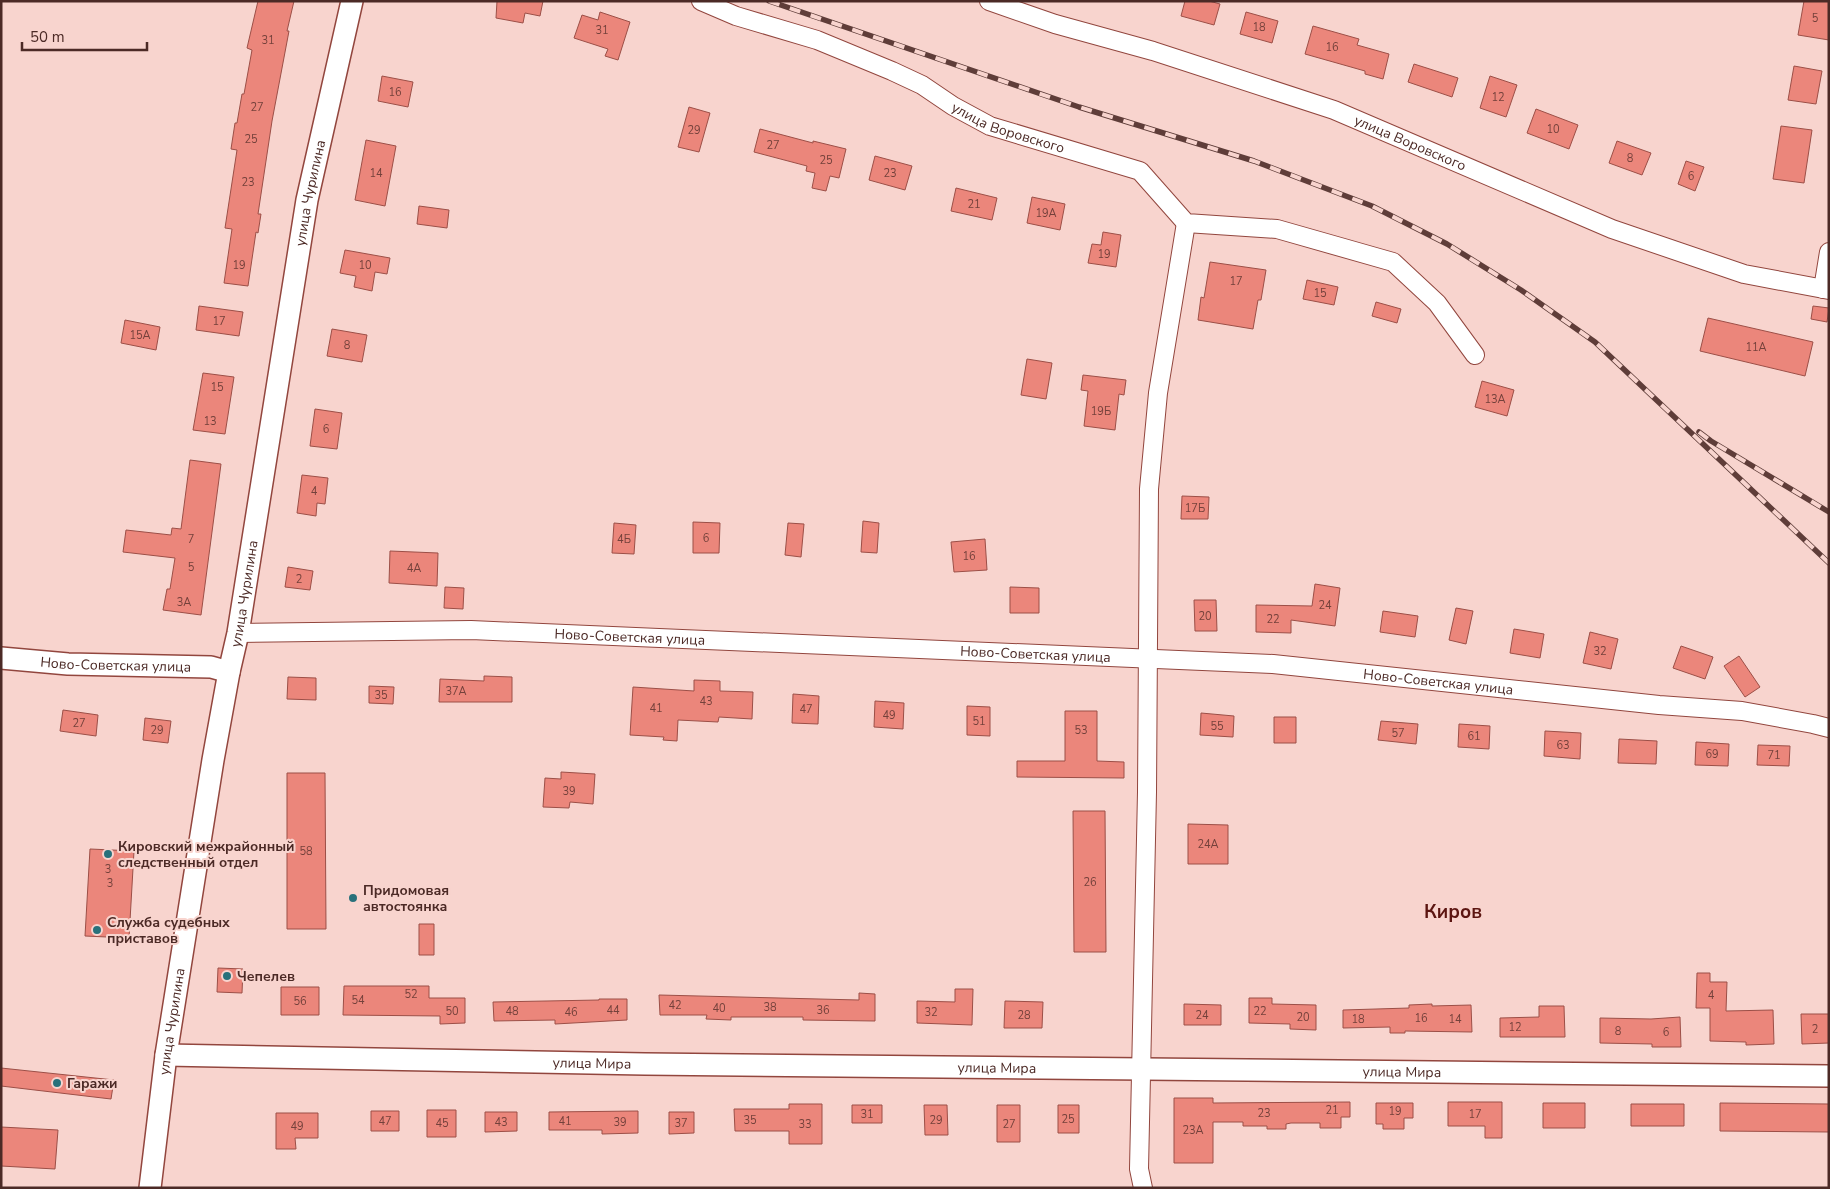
<svg xmlns="http://www.w3.org/2000/svg" width="1830" height="1189" viewBox="0 0 1830 1189" font-family="'Nunito Sans',sans-serif">
  <style>
    .building { fill: #eb867b; stroke: #9c4f47 }
    .lines { fill: none; stroke-linecap: round; stroke-linejoin: round }
    .minor-casing { stroke: #92463e; stroke-width: 20 }
    .tertiary-casing { stroke: #92463e; stroke-width: 24 }
    .minor { stroke: #fff; stroke-width: 18 }
    .tertiary { stroke: #fff; stroke-width: 21 }
    .rail-casing { stroke: #5f3d39; stroke-width: 5.5 }
    .rail { stroke: #f8d4ce; stroke-width: 4; stroke-dasharray: 11; stroke-linecap: butt }
    .poi-dot { fill: #29717b; stroke: #f8d4ce; stroke-width: 2 }
    .labels { text-anchor: middle; dominant-baseline: central; stroke-width: 4; stroke-linejoin: round; paint-order: stroke }
    .number-label { font-size: 11px; fill: #74413b }
    .street-label { font-size: 14px; fill: #4c2a26; stroke: #f8d4ce }
    .poi-label { font-size: 14px; font-weight: bold; fill: #4c2a26; stroke: #f8d4ce; text-anchor: start }
    .district-label { font-size: 19px; font-weight: bold; fill: #5c1511; stroke: #f8d4ce }
  </style>
  <rect width="100%" height="100%" fill="#f8d4ce"/>
  <path class="building" d="M258 1H294L287 31H289L272 121 258 214H261L258 233 256 232 248 286 224 283 232 229 225 228 237 150 231 149 235 123H237L242 94H244L252 50 247 48Z
    M497 1H543L540 16 525 13 523 23 496 18Z
    M1185 1H1209L1220 4 1214 25 1181 16Z
    M1804 1H1829V40L1798 35Z
    M600 12 630 22 618 60 605 56 608 49 574 38 582 15 598 20Z
    M1246 12 1278 21 1272 43 1240 34Z
    M1313 26 1359 39 1357 45 1389 54 1383 79 1365 74V71L1305 54Z
    M1414 64 1458 78 1452 97 1408 82Z
    M1794 66 1822 71 1816 104 1788 100Z
    M382 76 413 82 408 107 378 101Z
    M1490 76 1517 85 1506 117 1480 108Z
    M689 107 710 113 699 152 678 147Z
    M1536 109 1578 125 1569 149 1527 133Z
    M1781 126 1812 130 1804 183 1773 179Z
    M760 129 813 143V141L846 149 839 178 830 176 826 191 812 188 815 173 806 171 807 166 754 152Z
    M366 140 396 146 385 206 355 200Z
    M1617 141 1651 153 1642 175 1609 163Z
    M875 156 912 166 905 190 869 180Z
    M1686 161 1704 167 1695 191 1678 184Z
    M956 188 997 198 992 220 951 211Z
    M1032 197 1065 204 1060 230 1027 223Z
    M419 206 449 210 447 228 417 224Z
    M1103 232 1121 235 1116 267 1088 263 1092 244 1101 245Z
    M345 250 390 258 387 274 375 272 372 291 354 287 356 276 340 273Z
    M1210 262 1266 270 1261 300H1258L1253 329 1198 320 1201 297 1204 298Z
    M1307 280 1338 287 1334 305 1303 299Z
    M1376 302 1401 309 1397 323 1372 316Z
    M199 306 243 312 239 336 196 330Z
    M1813 306 1829 308 1827 322 1811 319Z
    M1708 318 1813 342 1805 376 1700 351Z
    M125 320 160 327 156 350 121 343Z
    M332 329 367 335 362 362 327 356Z
    M1027 359 1052 363 1046 399 1021 395Z
    M203 373 234 377 225 434 193 430Z
    M1083 375 1126 380 1124 395 1119 394 1115 430 1084 426 1088 391 1081 390Z
    M1482 381 1514 390 1507 416 1475 407Z
    M315 409 342 413 337 449 310 446Z
    M190 460 221 464 201 615 163 610 167 589H170L175 558 123 552 126 530 171 535 172 528 181 529Z
    M302 475 328 478 325 504 317 503 316 516 297 513Z
    M1182 496 1209 497 1208 519H1181Z
    M863 521 879 523 877 553 861 552Z
    M693 522 720 523 719 553H693Z
    M614 523 636 525 634 554 612 553Z
    M788 523 804 524 801 557 785 555Z
    M985 539 987 570 954 572 951 542Z
    M390 551 438 553 437 586 389 583Z
    M288 567 313 571 310 590 285 587Z
    M1315 584 1340 588 1335 626 1291 620V633L1256 632V605L1312 606Z
    M445 587 464 588 463 609 444 608Z
    M1010 587 1039 588V613H1010Z
    M1194 600H1216L1217 631H1195Z
    M1456 608 1473 611 1466 644 1449 640Z
    M1383 611 1418 616 1415 637 1380 632Z
    M1514 629 1544 634 1540 658 1510 653Z
    M1590 632 1618 639 1611 669 1583 663Z
    M1681 646 1713 657 1705 679 1673 668Z
    M1739 656 1760 687 1745 697 1724 666Z
    M484 676 512 677V702H439L440 679 484 681Z
    M288 677 316 678V700L287 699Z
    M694 680 720 681V691L753 692 752 719 719 717 718 722 678 720 677 741 663 740 664 737 630 735 633 687 694 691Z
    M369 686 394 687 393 704 369 703Z
    M793 694 819 696 818 724 792 723Z
    M875 701 904 703 903 729 874 727Z
    M967 706 990 707V736L967 735Z
    M63 710 98 715 96 736 60 731Z
    M1065 711H1097V761L1124 762V778L1017 777V761H1065Z
    M1201 713 1234 716 1233 737 1200 735Z
    M1274 717H1296V743H1274Z
    M145 718 171 721 168 743 143 740Z
    M1381 721 1418 724 1416 744 1378 740Z
    M1459 724 1490 726 1489 749 1458 747Z
    M1545 731 1581 733 1580 759 1544 756Z
    M1619 739 1657 741 1656 764 1618 763Z
    M1696 742 1729 744 1728 766 1695 765Z
    M1758 745 1790 746 1789 766 1757 765Z
    M561 772 595 774 593 804 570 802 569 808 543 807 545 778 561 779Z
    M287 773H325L326 929H287Z
    M1073 811H1105L1106 952H1074Z
    M1188 824 1228 825V864H1188Z
    M90 849 134 851 129 938 85 936Z
    M419 924H434V955H419Z
    M218 968 243 969 242 993 217 992Z
    M1697 973H1710V982H1727L1726 1011 1773 1010 1774 1044 1746 1045V1042L1710 1041V1008H1696Z
    M344 986H429V998H465V1023L440 1024V1016L343 1015Z
    M281 987H319V1015H281Z
    M955 989H973L972 1025 917 1023V1001L955 1002Z
    M859 993 875 994V1021L803 1020V1017H731V1020L706 1019 707 1015H660L659 995 859 1000Z
    M1249 998H1272V1004L1316 1005V1030L1290 1029V1024L1249 1023Z
    M599 999H627V1020L555 1024V1020L494 1021 493 1002 599 1000Z
    M1005 1001 1043 1002 1042 1028H1004Z
    M1184 1004 1221 1005V1025H1184Z
    M1432 1004V1006L1471 1005 1472 1032 1405 1031V1033H1390V1027L1343 1028V1010L1409 1008V1005Z
    M1539 1006H1564L1565 1037H1500V1018L1539 1017Z
    M1801 1014H1829V1043L1802 1044Z
    M1680 1017 1681 1047H1652V1044L1600 1043V1018L1651 1019Z
    M1 1068 114 1080 111 1099 1 1086Z
    M1174 1098H1213V1103L1350 1102V1117H1341V1128H1320V1123H1291L1286 1124V1129H1267V1126H1243V1122H1213V1163H1174Z
    M1448 1102H1502V1138H1485V1126H1448Z
    M1376 1103H1413V1118H1404V1129H1383V1124H1376Z
    M1543 1103H1585V1128H1543Z
    M1720 1103 1829 1104V1132L1720 1131Z
    M789 1104H822V1144H789V1131H735L734 1109H789Z
    M1631 1104H1684V1126H1631Z
    M852 1105H882V1123H852Z
    M924 1105H947L948 1135H925Z
    M997 1105H1020V1142H997Z
    M1058 1105H1079V1133H1058Z
    M427 1110H456V1137H427Z
    M371 1111H399V1131H371Z
    M638 1111V1133L602 1134V1130H549V1112Z
    M485 1112H517V1131L485 1132Z
    M669 1112H694V1133L669 1134Z
    M276 1113H318V1138H295L296 1149H276Z
    M1 1127 58 1130 55 1169 1 1166Z"/>
  <g class="lines">
    <defs>
      <g id="minor">
        <path id="s1" d="M701 1 736 16 817 40 892 71 922 85 953 106 990 126 1140 171 1186 223 1277 229 1393 262 1437 303 1475 355"/>
        <path id="s2" d="M989 1 1055 24 1153 51 1334 110 1612 229 1744 274 1829 290"/>
        <path d="M1823 289 1829 252"/>
        <path id="s3" d="M238 633 471 630 1273 664 1659 705 1742 711 1813 724 1829 728"/>
        <path d="M1143 1188 1139 1169 1147 792 1149 489 1158 393 1186 223"/>
      </g>
      <g id="tertiary">
        <path id="s4" d="M1 658 68 664 211 667 229 672"/>
        <path id="s5" d="M166 1055 645 1064 1829 1076"/>
        <path id="s6" d="M150 1188 166 1055 213 760 229 672 238 633 307 200 352 1"/>
      </g>
    </defs>
    <use href="#minor" class="minor-casing"/>
    <use href="#tertiary" class="tertiary-casing"/>
    <use href="#minor" class="minor"/>
    <use href="#tertiary" class="tertiary"/>
    <defs>
      <path id="rail" d="M769 1 1079 107 1254 161 1372 206 1447 244 1521 290 1595 342 1829 563
        M1699 432 1711 441 1829 512"/>
    </defs>
    <use href="#rail" class="rail-casing"/>
    <use href="#rail" class="rail"/>
  </g>
  <g class="poi-dot">
    <circle cx="108" cy="854" r="5"/>
    <circle cx="353" cy="898" r="5"/>
    <circle cx="97" cy="930" r="5"/>
    <circle cx="227" cy="976" r="5"/>
    <circle cx="57" cy="1083" r="5"/>
  </g>
  <g class="labels">
    <g class="number-label">
      <text x="1815" y="18">5</text>
      <text x="1259" y="27">18</text>
      <text x="602" y="30">31</text>
      <text x="268" y="40">31</text>
      <text x="1332" y="47">16</text>
      <text x="395" y="92">16</text>
      <text x="1498" y="97">12</text>
      <text x="257" y="107">27</text>
      <text x="1553" y="129">10</text>
      <text x="694" y="130">29</text>
      <text x="251" y="139">25</text>
      <text x="773" y="145">27</text>
      <text x="1630" y="158">8</text>
      <text x="826" y="160">25</text>
      <text x="376" y="173">14</text>
      <text x="890" y="173">23</text>
      <text x="1691" y="176">6</text>
      <text x="248" y="182">23</text>
      <text x="974" y="204">21</text>
      <text x="1046" y="213">19А</text>
      <text x="1104" y="254">19</text>
      <text x="239" y="265">19</text>
      <text x="365" y="265">10</text>
      <text x="1236" y="281">17</text>
      <text x="1320" y="293">15</text>
      <text x="219" y="321">17</text>
      <text x="140" y="335">15А</text>
      <text x="347" y="345">8</text>
      <text x="1756" y="347">11А</text>
      <text x="217" y="387">15</text>
      <text x="1495" y="399">13А</text>
      <text x="1101" y="411">19Б</text>
      <text x="210" y="421">13</text>
      <text x="326" y="429">6</text>
      <text x="314" y="491">4</text>
      <text x="1195" y="508">17Б</text>
      <text x="706" y="538">6</text>
      <text x="191" y="539">7</text>
      <text x="624" y="539">4Б</text>
      <text x="969" y="556">16</text>
      <text x="191" y="567">5</text>
      <text x="414" y="568">4А</text>
      <text x="299" y="579">2</text>
      <text x="184" y="602">3А</text>
      <text x="1325" y="605">24</text>
      <text x="1205" y="616">20</text>
      <text x="1273" y="619">22</text>
      <text x="1600" y="651">32</text>
      <text x="456" y="691">37А</text>
      <text x="381" y="695">35</text>
      <text x="706" y="701">43</text>
      <text x="656" y="708">41</text>
      <text x="806" y="709">47</text>
      <text x="889" y="715">49</text>
      <text x="979" y="721">51</text>
      <text x="79" y="723">27</text>
      <text x="1217" y="726">55</text>
      <text x="157" y="730">29</text>
      <text x="1081" y="730">53</text>
      <text x="1398" y="733">57</text>
      <text x="1474" y="736">61</text>
      <text x="1563" y="745">63</text>
      <text x="1712" y="754">69</text>
      <text x="1774" y="755">71</text>
      <text x="569" y="791">39</text>
      <text x="1208" y="844">24А</text>
      <text x="306" y="851">58</text>
      <text x="108" y="869">3</text>
      <text x="1090" y="882">26</text>
      <text x="110" y="883">3</text>
      <text x="411" y="994">52</text>
      <text x="1711" y="995">4</text>
      <text x="358" y="1000">54</text>
      <text x="300" y="1001">56</text>
      <text x="675" y="1005">42</text>
      <text x="770" y="1007">38</text>
      <text x="719" y="1008">40</text>
      <text x="613" y="1010">44</text>
      <text x="823" y="1010">36</text>
      <text x="452" y="1011">50</text>
      <text x="512" y="1011">48</text>
      <text x="1260" y="1011">22</text>
      <text x="571" y="1012">46</text>
      <text x="931" y="1012">32</text>
      <text x="1024" y="1015">28</text>
      <text x="1202" y="1015">24</text>
      <text x="1303" y="1017">20</text>
      <text x="1421" y="1018">16</text>
      <text x="1358" y="1019">18</text>
      <text x="1455" y="1019">14</text>
      <text x="1515" y="1027">12</text>
      <text x="1815" y="1029">2</text>
      <text x="1618" y="1031">8</text>
      <text x="1666" y="1032">6</text>
      <text x="1332" y="1110">21</text>
      <text x="1395" y="1111">19</text>
      <text x="1264" y="1113">23</text>
      <text x="867" y="1114">31</text>
      <text x="1475" y="1114">17</text>
      <text x="1068" y="1119">25</text>
      <text x="750" y="1120">35</text>
      <text x="936" y="1120">29</text>
      <text x="385" y="1121">47</text>
      <text x="565" y="1121">41</text>
      <text x="501" y="1122">43</text>
      <text x="620" y="1122">39</text>
      <text x="442" y="1123">45</text>
      <text x="681" y="1123">37</text>
      <text x="805" y="1124">33</text>
      <text x="1009" y="1124">27</text>
      <text x="297" y="1126">49</text>
      <text x="1193" y="1130">23А</text>
    </g>
    <g class="street-label">
      <text stroke="none"><textPath href="#s1" startOffset="334">улица Воровского</textPath></text>
      <text stroke="none"><textPath href="#s2" startOffset="445">улица Воровского</textPath></text>
      <text stroke="none"><textPath href="#s6" startOffset="1008">улица Чурилина</textPath></text>
      <text stroke="none"><textPath href="#s6" startOffset="602">улица Чурилина</textPath></text>
      <text stroke="none"><textPath href="#s3" startOffset="392">Ново-Советская улица</textPath></text>
      <text stroke="none"><textPath href="#s3" startOffset="798">Ново-Советская улица</textPath></text>
      <text stroke="none"><textPath href="#s4" startOffset="115">Ново-Советская улица</textPath></text>
      <text stroke="none"><textPath href="#s3" startOffset="1202">Ново-Советская улица</textPath></text>
      <text stroke="none"><textPath href="#s6" startOffset="168">улица Чурилина</textPath></text>
      <text stroke="none"><textPath href="#s5" startOffset="426">улица Мира</textPath></text>
      <text stroke="none"><textPath href="#s5" startOffset="831">улица Мира</textPath></text>
      <text stroke="none"><textPath href="#s5" startOffset="1236">улица Мира</textPath></text>
    </g>
    <g class="poi-label">
      <text x="118" y="846">Кировский межрайонный<tspan x="118" dy="16">следственный отдел</tspan></text>
      <text x="363" y="890">Придомовая<tspan x="363" dy="16">автостоянка</tspan></text>
      <text x="107" y="922">Служба судебных<tspan x="107" dy="16">приставов</tspan></text>
      <text x="237" y="976">Чепелев</text>
      <text x="67" y="1083">Гаражи</text>
    </g>
    <g class="district-label">
      <text x="1453" y="912">Киров</text>
    </g>
  </g>
  <rect width="1830" height="1189" fill="none" stroke="#4c2a26" stroke-width="5"/>
  <path d="M22 42v8h125v-8" fill="none" stroke="#4c2a26" stroke-width="2.5"/>
  <text x="30" y="42" font-size="15" fill="#4c2a26" stroke="#f8d4ce" stroke-width="4" paint-order="stroke">50 m</text>
</svg>
